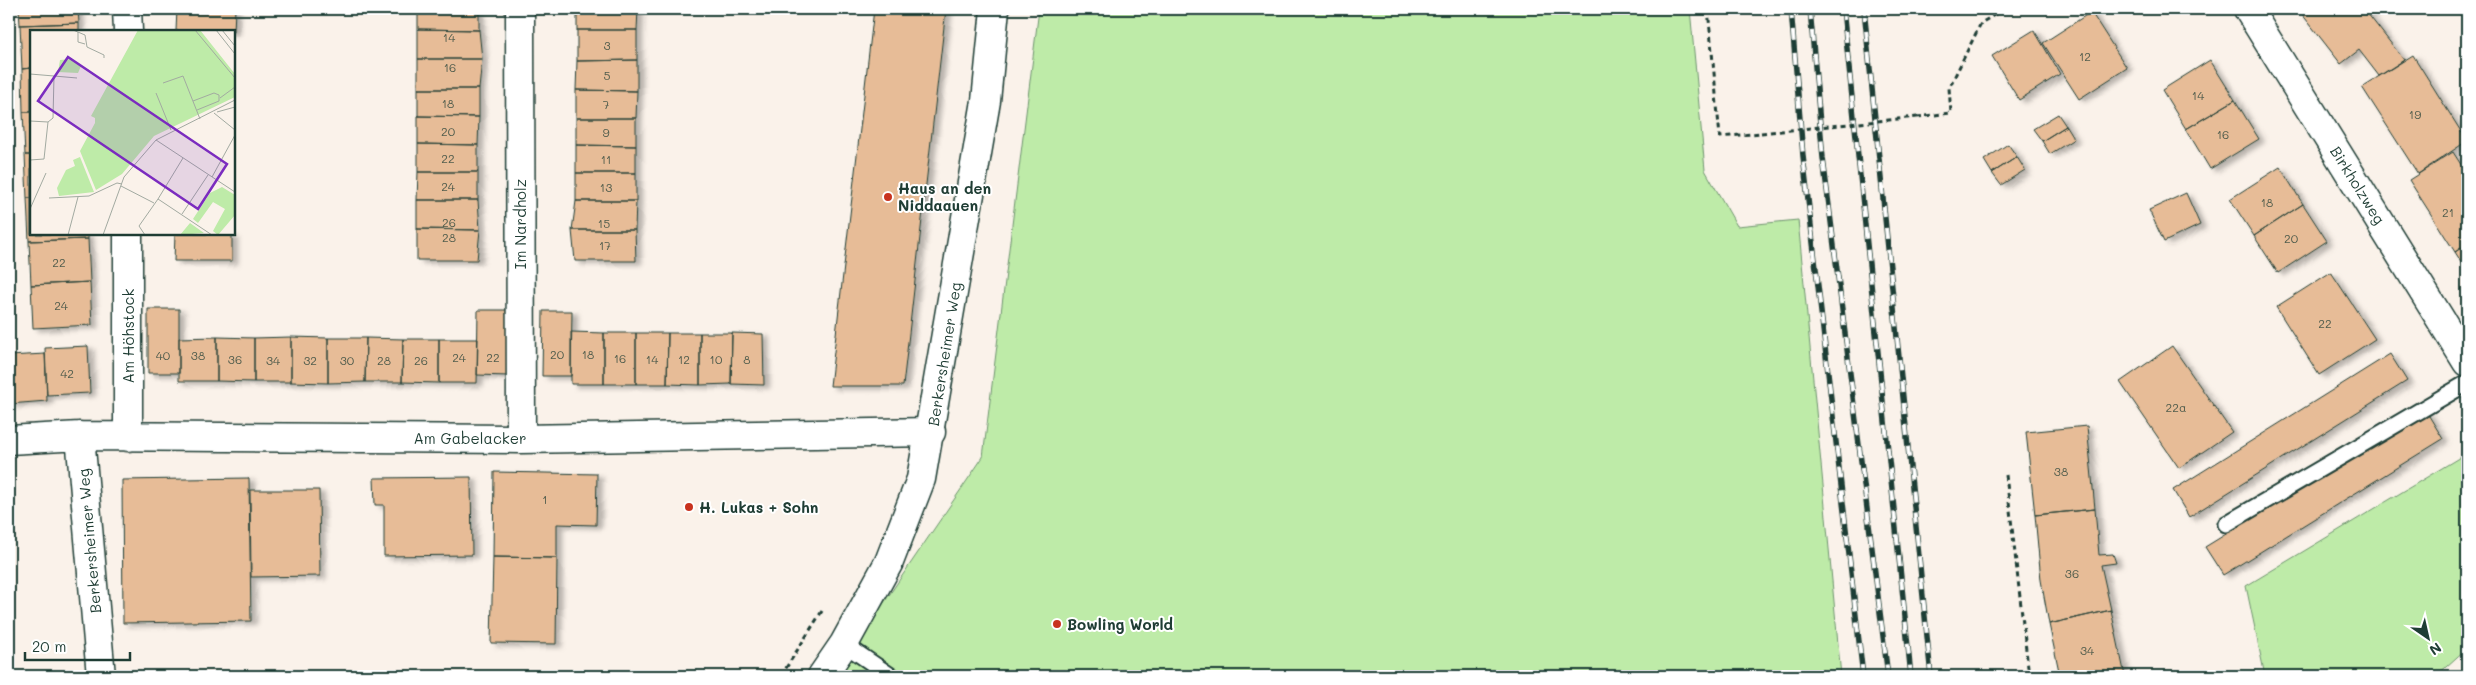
<svg xmlns="http://www.w3.org/2000/svg" width="2476" height="685" viewBox="0 0 2476 685" font-family="Mali,sans-serif">
  <style>
    .green { fill: #beeba8; stroke: #6e946e }
    .building { fill: #e7bc97; stroke: #1f3d34; filter: url(#shadow) }
    .lines { fill: none; stroke-linecap: round; stroke-linejoin: round }
    .lane-casing { stroke: #1f3d34; stroke-width: 19 }
    .street-casing { stroke: #1f3d34; stroke-width: 31 }
    .secondary-casing { stroke: #1f3d34; stroke-width: 31 }
    .path { stroke: #1f3d34; stroke-width: 3; stroke-dasharray: 5 4; stroke-linecap: butt }
    .lane { stroke: #fff; stroke-width: 15 }
    .street { stroke: #fff; stroke-width: 28 }
    .secondary { stroke: #fff; stroke-width: 28 }
    .rail-casing { stroke: #1f3d34; stroke-width: 5.5 }
    .rail { stroke: #fff; stroke-width: 4; stroke-dasharray: 11; stroke-linecap: butt }
    .path-bridge { stroke: #1f3d34; stroke-width: 3; stroke-dasharray: 5 4; stroke-linecap: butt }
    .poi-dot { fill: #c8321e; stroke: #fff; stroke-width: 2 }
    .labels { text-anchor: middle; dominant-baseline: central; stroke-width: 4; stroke-linejoin: round; paint-order: stroke }
    .number-label { font-size: 12px; fill: #515d4d }
    .street-label { font-size: 15px; fill: #1f3d34; stroke: #fff }
    .poi-label { font-size: 15px; font-weight: bold; fill: #1f3d34; stroke: #fff; text-anchor: start }
    .inset-road { fill: none; stroke: #a2aaa1; stroke-width: 1 }
    .view { fill: #7b2cbf; fill-opacity: 0.15; stroke: #7b2cbf; stroke-width: 2.5 }
    .inset-edge { fill: none; stroke: #1f3d34; stroke-width: 2.5 }
  </style>
  <defs>
    <filter id="shadow"><feDropShadow dx="5.5" dy="3" stdDeviation="2.5" flood-color="#0004"/></filter>
  </defs>
  <rect width="100%" height="100%" fill="#faf2ea"/>
  <filter id="ink" filterUnits="userSpaceOnUse"><feTurbulence type="fractalNoise" baseFrequency=".02" numOctaves="2"/><feDisplacementMap in="SourceGraphic" scale="10" xChannelSelector="R" yChannelSelector="G"/><feConvolveMatrix kernelMatrix="1 2 1 2 8 2 1 2 1" color-interpolation-filters="sRGB"/></filter>
  <g filter="url(#ink)">
    <path class="green" d="M1039 9H1690L1705 170 1737 226 1798 220 1841 676H834L983 457Z
      M2467 453V648L2436 676H2265L2246 586Z"/>
    <path class="building" d="M19 9H78L79 23 20 25Z
      M177 9H235L234 32 176 31Z
      M418 9H479V30L418 29Z
      M577 9H638L637 30H577Z
      M874 9H946L903 386H830Z
      M2298 9H2364L2404 60 2379 76 2359 50 2341 64Z
      M2091 12 2127 68 2079 99 2043 43Z
      M79 23V31H31V68L22 69 20 25Z
      M418 29 479 30 482 59H418Z
      M577 30H637V60L577 61Z
      M2034 30 2060 74 2019 100 1992 56Z
      M2413 55 2467 141 2418 174 2362 87Z
      M418 59H482L479 89H418Z
      M637 60V91L576 90 577 61Z
      M2210 60 2235 100 2186 129 2162 90Z
      M31 68V112H23L22 69Z
      M418 89H479V117L418 116Z
      M576 90 637 91 636 118H576Z
      M2235 100 2259 139 2210 169 2186 129Z
      M23 112H31V155H25Z
      M2058 114 2066 126 2042 141 2033 129Z
      M418 116 479 117 478 145 418 144Z
      M576 118H636V146L576 145Z
      M2066 126 2074 139 2050 154 2042 141Z
      M418 144 478 145V172H418Z
      M2008 144 2017 157 1992 173 1984 160Z
      M576 145 636 146V173H576Z
      M2453 152 2467 174V244L2455 252 2409 180Z
      M25 155H31V198H27Z
      M2017 157 2025 170 2001 185 1992 173Z
      M2280 167 2303 204 2254 236 2230 199Z
      M418 172H478V200H417Z
      M576 173H636V201H576Z
      M2186 193 2200 225 2164 242 2149 210Z
      M27 198H31V234H88V239L29 241Z
      M417 200H478L480 230 417 229Z
      M576 201H636L635 230H572Z
      M2303 204 2327 241 2278 273 2254 236Z
      M417 229 480 230 477 260H417Z
      M572 230H635L636 261H575Z
      M175 234H232V261H174Z
      M88 239 90 282 31 285 29 241Z
      M2467 244V271L2455 252Z
      M2331 272 2375 339 2319 375 2276 307Z
      M90 282 92 325 33 328 31 285Z
      M148 309H179V373H148Z
      M478 310H509L508 376 477 375Z
      M543 311H572L571 376H542Z
      M571 332 604 333V384H571Z
      M604 333H636V384H604Z
      M636 333H668L667 384H636Z
      M668 333H700V385L667 384Z
      M700 333H732L731 384 700 385Z
      M732 333 763 334 764 385 731 384Z
      M217 337V381H179V338Z
      M217 337 254 338V382L217 381Z
      M291 337V382H254V338Z
      M291 337 328 338V383L291 382Z
      M328 338H366L365 382 328 383Z
      M366 338 403 339 402 382H365Z
      M403 339H439V383L402 382Z
      M439 339H478L477 383H439Z
      M88 346 90 393 47 395 45 348Z
      M2172 346 2232 432 2179 468 2120 382Z
      M45 354 47 401 9 404V356Z
      M2390 354 2407 381 2189 517 2173 490Z
      M2426 411 2443 439 2223 575 2205 547Z
      M2087 426 2095 509 2035 515 2026 432Z
      M494 472 597 474 596 525 557 524V558L493 557Z
      M471 477 472 555 384 556V505H375L374 478Z
      M249 478 251 621 123 623 122 480Z
      M250 490H319L320 576 251 577Z
      M2095 509 2099 555 2113 554 2116 563 2101 565 2111 610 2049 624 2041 580 2035 515Z
      M493 557 557 558 556 644 491 643Z
      M2111 610 2125 676H2060L2049 624Z"/>
    <g class="lines">
      <defs>
        <path id="lane" d="M2226 524 2467 383
          M844 644 891 676"/>
        <path id="street" d="M127 9 128 31
          M520 9 521 439
          M2248 9 2467 362
          M128 234V437
          M80 436 101 676
          M9 440 80 436 521 439 931 432"/>
        <path id="secondary" d="M822 676 844 644 889 562 921 479 986 101 995 9"/>
      </defs>
      <use href="#lane" class="lane-casing"/>
      <use href="#street" class="street-casing"/>
      <use href="#secondary" class="secondary-casing"/>
      <path class="path" d="M1708 9 1720 137 1761 133
        M1917 117 1951 113 1949 88 1981 23 2004 9
        M2006 475 2029 676
        M781 676 822 611"/>
      <use href="#lane" class="lane"/>
      <use href="#street" class="street"/>
      <use href="#secondary" class="secondary"/>
      <defs>
        <path id="rail" d="M1791 9 1803 156 1863 676
          M1810 9 1823 158 1888 676
          M1843 9 1911 676
          M1864 9 1931 676"/>
      </defs>
      <use href="#rail" class="rail-casing"/>
      <use href="#rail" class="rail"/>
      <path class="path-bridge" d="M1761 133 1917 117"/>
    </g>
  </g>
  <g class="poi-dot">
    <circle cx="888" cy="197" r="5"/>
    <circle cx="689" cy="507" r="5"/>
    <circle cx="1057" cy="624" r="5"/>
  </g>
  <g class="labels">
    <g class="number-label">
      <text x="449" y="37">14</text>
      <text x="607" y="45">3</text>
      <text x="2085" y="56">12</text>
      <text x="450" y="67">16</text>
      <text x="607" y="75">5</text>
      <text x="2198" y="95">14</text>
      <text x="448" y="103">18</text>
      <text x="606" y="104">7</text>
      <text x="2415" y="114">19</text>
      <text x="448" y="131">20</text>
      <text x="606" y="132">9</text>
      <text x="2223" y="134">16</text>
      <text x="448" y="158">22</text>
      <text x="606" y="159">11</text>
      <text x="448" y="186">24</text>
      <text x="606" y="187">13</text>
      <text x="2267" y="202">18</text>
      <text x="2448" y="212">21</text>
      <text x="449" y="222">26</text>
      <text x="604" y="223">15</text>
      <text x="449" y="237">28</text>
      <text x="2291" y="238">20</text>
      <text x="605" y="245">17</text>
      <text x="59" y="262">22</text>
      <text x="61" y="305">24</text>
      <text x="2325" y="323">22</text>
      <text x="557" y="354">20</text>
      <text x="588" y="354">18</text>
      <text x="163" y="355">40</text>
      <text x="198" y="355">38</text>
      <text x="459" y="357">24</text>
      <text x="493" y="357">22</text>
      <text x="620" y="358">16</text>
      <text x="235" y="359">36</text>
      <text x="652" y="359">14</text>
      <text x="684" y="359">12</text>
      <text x="716" y="359">10</text>
      <text x="747" y="359">8</text>
      <text x="273" y="360">34</text>
      <text x="310" y="360">32</text>
      <text x="347" y="360">30</text>
      <text x="384" y="360">28</text>
      <text x="421" y="360">26</text>
      <text x="67" y="373">42</text>
      <text x="2176" y="407">22a</text>
      <text x="2061" y="471">38</text>
      <text x="545" y="499">1</text>
      <text x="2072" y="573">36</text>
      <text x="2087" y="650">34</text>
    </g>
    <g class="street-label">
      <text transform="translate(2358 185) rotate(58)">Birkholzweg</text>
      <text transform="translate(520 224) rotate(-90)">Im Nardholz</text>
      <text transform="translate(128 336) rotate(-90)">Am Höhstock</text>
      <text transform="translate(944 354) rotate(-81)">Berkersheimer Weg</text>
      <text x="470" y="438">Am Gabelacker</text>
      <text transform="translate(89 541) rotate(-95)">Berkersheimer Weg</text>
    </g>
    <g class="poi-label">
      <text x="898" y="188">Haus an den<tspan x="898" dy="17">Niddaauen</tspan></text>
      <text x="699" y="507">H. Lukas + Sohn</text>
      <text x="1067" y="624">Bowling World</text>
    </g>
  </g>
  <g transform="translate(30 30)">
    <rect width="205" height="205" fill="#faf2ea"/>
    <path d="M108 0H170L205 44V67L124 106 92 144 66 160 50 121 65 93V88L61 86ZM41 29 51 36 48 43 28 42 30 30ZM50 127 64 162 29 166 27 158 36 140 45 136 43 130ZM192 157 205 165V185L188 205 183 201 195 179 183 172 168 193 163 189 180 163ZM160 193 174 203 150 205Z" fill="#beeba8"/>
    <path class="inset-road" d="M43 0 55 5 57 17 74 25V28M165 0 205 48M186 0 205 24M192 0 205 16M48 2V12L55 14M0 44 24 46 23 88 18 92 14 129 0 130M24 46 47 48M133 53 153 46 170 89M126 63 141 100M190 68 205 57M163 71 184 63 189 65V71L167 80M187 82 205 77M184 83 205 100M0 91 18 92M126 110 205 162M182 147 205 105M91 156 124 173M19 168 59 166 87 153 92 154M128 169 153 128M0 179 16 143M152 184 178 145M38 205 48 167M73 205 94 147 126 110 205 70M115 205 109 196 128 169 182 205"/>
    <path class="view" d="M38 27 197 134 168 179 8 71Z"/>
    <rect width="205" height="205" class="inset-edge"/>
  </g>
  <rect width="2476" height="685" fill="none" stroke="#fff" stroke-width="30"/>
  <rect x="15" y="15" width="2446" height="655" fill="none" stroke="#1f3d34" stroke-width="2" filter="url(#ink)"/>
  <g transform="translate(2428 638) rotate(146)" stroke="#ffffff" stroke-width="4" paint-order="stroke">
  <path d="M0-4L9 19L0 12L-9 19Z" fill="#1f3d34"/>
  <text y="-8" font-size="14" font-weight="bold" text-anchor="middle" fill="#1f3d34">N</text>
  </g>
  <path d="M25 652v8h105v-8" fill="none" stroke="#1f3d34" stroke-width="2.5"/>
  <text x="32" y="652" font-size="15" fill="#1f3d34" stroke="#ffffff" stroke-width="4" paint-order="stroke">20 m</text>
</svg>
